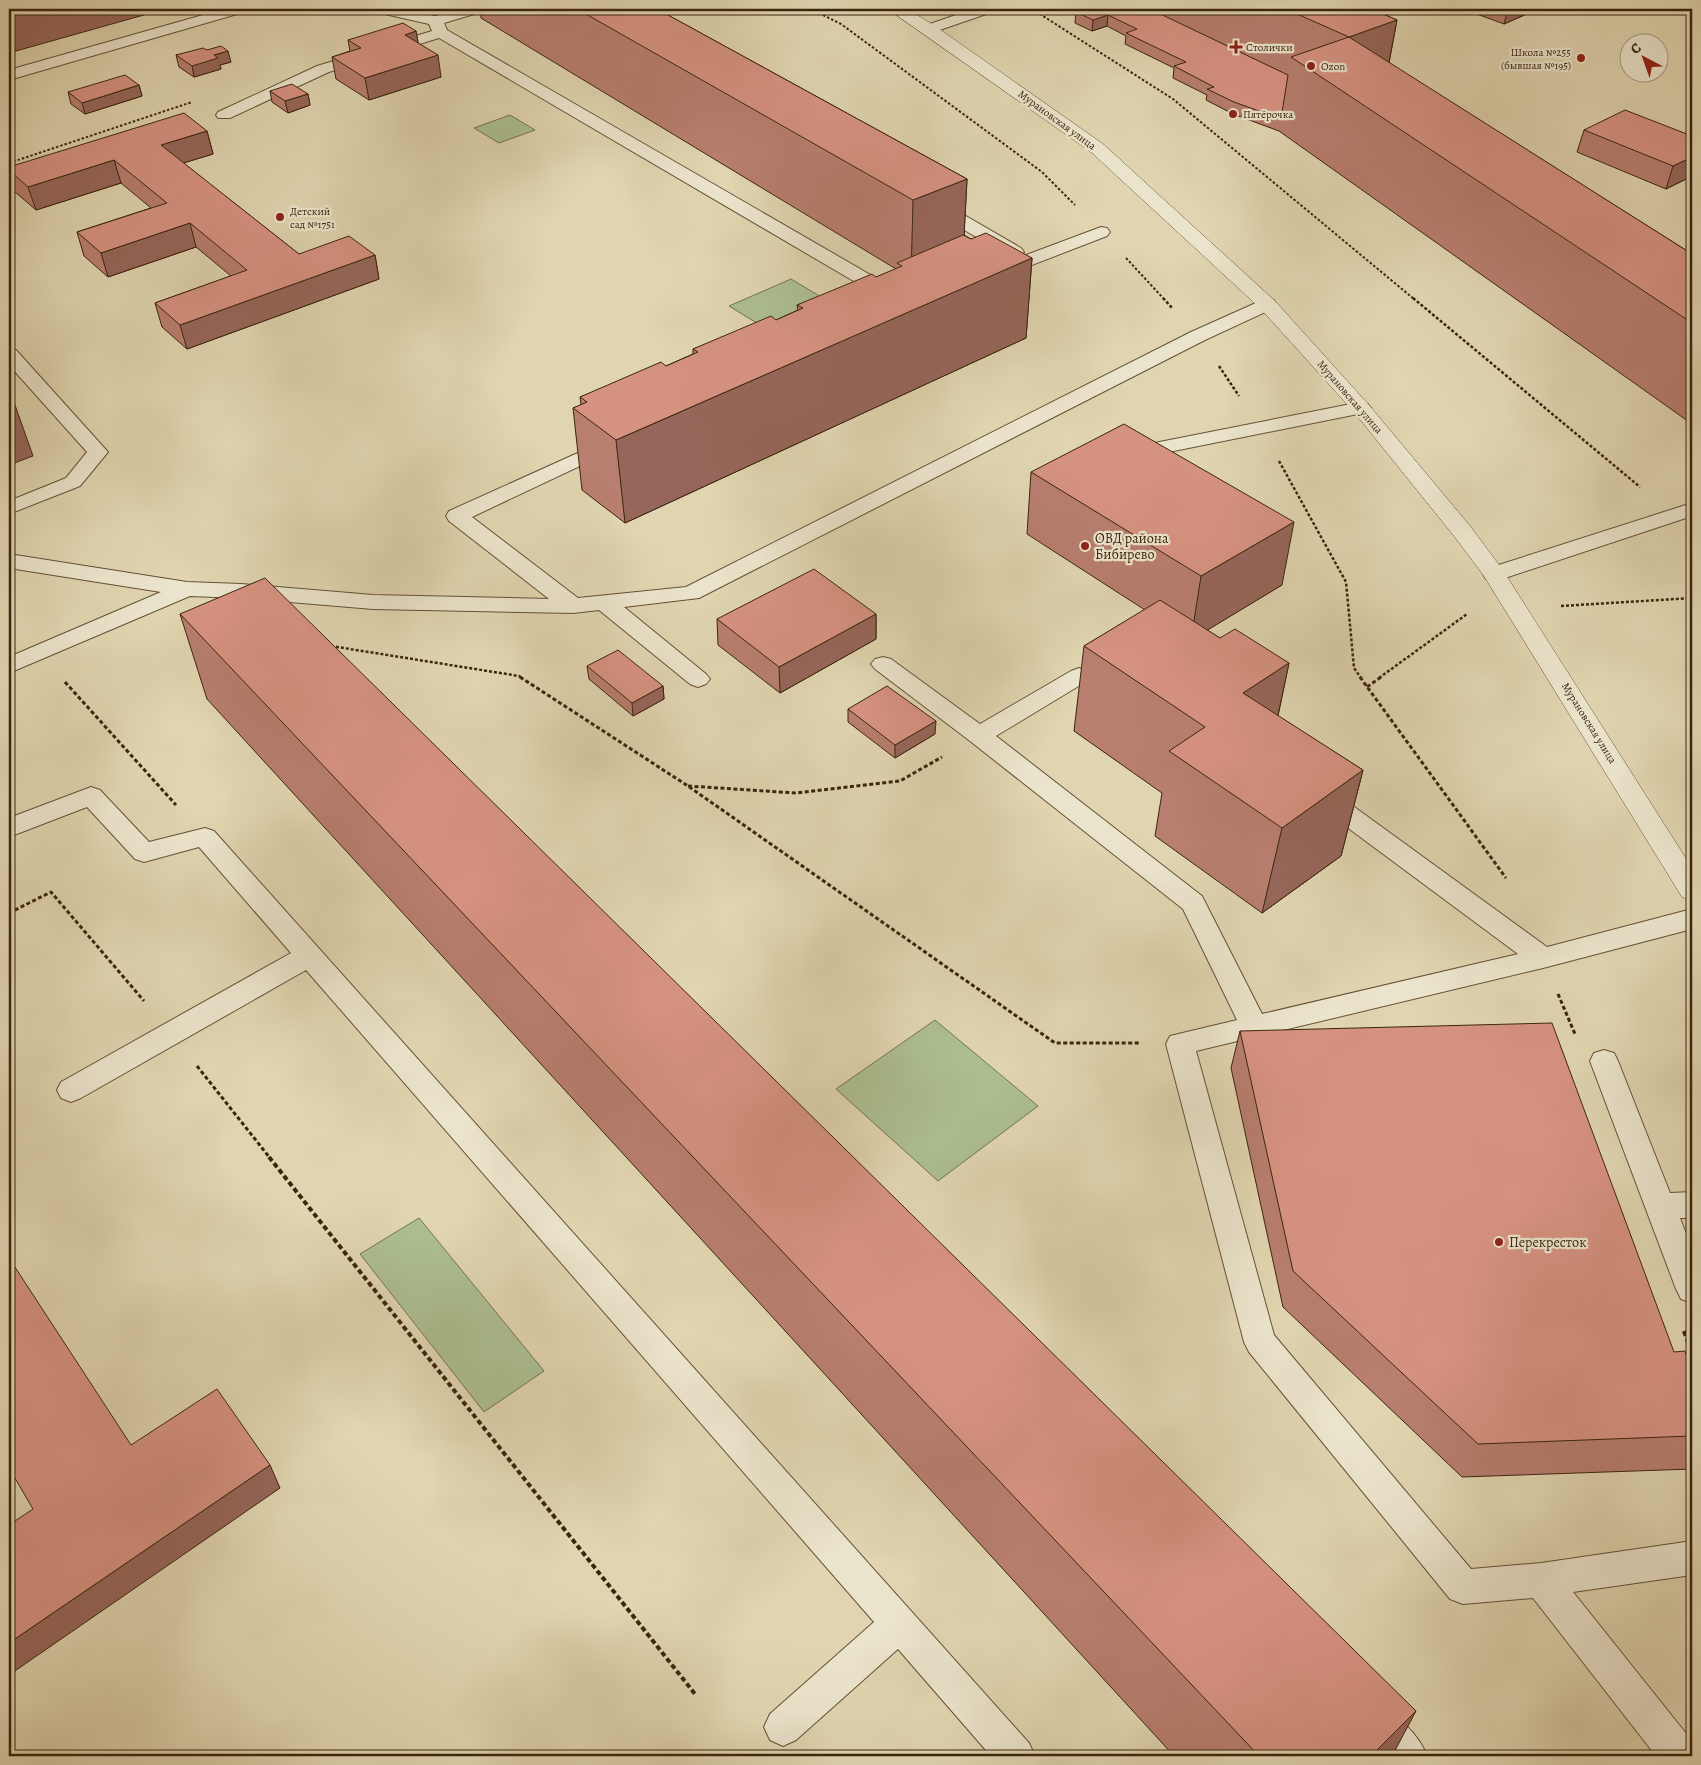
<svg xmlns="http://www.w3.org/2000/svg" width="1701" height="1765" viewBox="0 0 1701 1765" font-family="Alegreya,serif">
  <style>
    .green { fill: #acbe90; stroke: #74724f }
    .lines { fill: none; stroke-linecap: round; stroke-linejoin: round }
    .lane-casing { stroke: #645136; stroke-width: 2 }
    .street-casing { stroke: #645136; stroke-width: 1 }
    .path-far3 { stroke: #3b250e; stroke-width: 2; stroke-dasharray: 2.5 2; stroke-linecap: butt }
    .path-far2 { stroke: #3b250e; stroke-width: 2.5; stroke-dasharray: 3 2; stroke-linecap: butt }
    .path-far1 { stroke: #3b250e; stroke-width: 3; stroke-dasharray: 4 2.5; stroke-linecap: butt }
    .path { stroke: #3b250e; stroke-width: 4; stroke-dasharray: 5 3; stroke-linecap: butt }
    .lane { fill: #ebe4cc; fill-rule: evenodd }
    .street { fill: #ebe4cc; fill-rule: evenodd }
    .wall { fill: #b87e6f; stroke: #3b250e }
    .shaded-wall { fill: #96665a; stroke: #3b250e }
    .building { fill: #d69281; stroke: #3b250e }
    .poi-dot { fill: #8f2418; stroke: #ebe4cc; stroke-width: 2 }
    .labels { text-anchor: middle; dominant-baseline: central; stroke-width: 4.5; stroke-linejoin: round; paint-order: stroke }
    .far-poi-label { font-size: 11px; fill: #3b250e; stroke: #ebe4cc; text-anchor: start }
    .far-street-label { font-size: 11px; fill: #3b250e; stroke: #ebe4cc }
    .poi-label { font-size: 14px; fill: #3b250e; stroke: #ebe4cc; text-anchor: start }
  </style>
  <rect width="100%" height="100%" fill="#e0d5b0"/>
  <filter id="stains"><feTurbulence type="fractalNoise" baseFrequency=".004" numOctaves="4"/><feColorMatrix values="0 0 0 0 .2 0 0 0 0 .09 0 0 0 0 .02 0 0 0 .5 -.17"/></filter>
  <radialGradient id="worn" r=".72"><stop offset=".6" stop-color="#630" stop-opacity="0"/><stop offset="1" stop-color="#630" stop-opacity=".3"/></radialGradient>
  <path class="green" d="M510 115 535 130 499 143 474 128Z
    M791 279 853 316 791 344 729 306Z
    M935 1020 1038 1106 938 1181 836 1089Z
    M419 1218 544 1371 484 1412 360 1254Z"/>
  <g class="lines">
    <defs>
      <path id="lane" d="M224 9H246L244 12 9 80V70Z
        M374 9H400L435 16 461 9H483L481 12 444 23 447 30 900 292 902 296 900 300 893 302 886 300 439 38 329 72 230 118H218L216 115 218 112 317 66 432 31 429 24 376 12Z
        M973 9H994L992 12 934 32H924L921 29 924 26Z
        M934 200 940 201 1021 248 1024 252 1021 256 1015 257 1009 256 928 209 925 205 928 201Z
        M1101 227 1107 228 1110 232 1107 236 1006 275 1000 276 994 275 991 271 994 267Z
        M1267 298 1274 300 1276 304 1274 308 1205 340 699 598 624 607 706 674 710 679 706 684 698 687 690 684 599 610 573 613 373 609 241 598 190 596 9 673V657L161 592 9 568V554L187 582 241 584 373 595 549 599 449 521 446 516 449 511 611 438 618 440 621 444 618 448 472 517 578 598 686 587 1191 332Z
        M9 348 16 350 108 452 80 486 9 514V501L66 478 87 452 9 365Z
        M1361 402 1368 404 1371 408 1368 412 1129 460 1122 458 1119 454 1122 450 1129 448Z
        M1692 503V516L1502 579 1494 581 1486 579 1483 574 1486 569Z
        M883 657 891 659 980 724 1071 671 1079 668 1087 671 1091 676 1087 681 996 736 1202 896 1262 1014 1518 954 1313 802 1309 796 1313 790 1322 787 1331 790 1547 947 1692 909V929L1543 968 1196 1051 1274 1335 1471 1569 1541 1563 1692 1541V1575L1573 1592 1692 1741V1756H1656L1533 1598 1463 1604 1450 1599 1249 1352 1244 1342 1166 1044 1170 1036 1237 1020 1183 909 970 741 875 669 871 664 875 659Z
        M91 787 100 790 149 842 205 828 214 831 1029 1743 1035 1756H991L898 1649 796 1740 783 1746 770 1740 764 1727 770 1714 874 1622 306 970 81 1098 71 1102 61 1098 57 1090 61 1082 291 953 199 847 144 862 135 859 87 807 9 837V818Z
        M1604 1050 1614 1053 1618 1061 1670 1193 1692 1192V1218H1680L1692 1249V1303L1681 1299 1676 1289 1590 1061 1594 1053Z
        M1373 1702C1394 1711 1419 1734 1427 1756H1382L1360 1734 1354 1721 1360 1708Z"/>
      <path id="street" d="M888 9H907L935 26 1103 144 1274 300 1368 404 1470 526 1502 569 1692 868V900L1682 897 1484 576 1454 536 1354 412 1260 308 1091 152Z"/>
    </defs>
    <use href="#lane" class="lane-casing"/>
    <use href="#street" class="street-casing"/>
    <path class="path-far3" d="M811 9 841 24 1042 172 1075 205
      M1032 9 1173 99 1414 299
      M9 163 192 102
      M1126 258 1164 299"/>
    <path class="path-far2" d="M1163 298 1173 309
      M1413 298 1640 487
      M1219 366 1239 396
      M1279 461 1346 582 1354 668 1361 678
      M1561 606 1692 598
      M331 646 519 676 522 678
      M1379 678 1467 614"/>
    <path class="path-far1" d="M520 677 688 786 1055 1043H1139
      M1360 677 1506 878
      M65 682 176 805
      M1367 687 1381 677
      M688 786 796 793 900 781 942 757
      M9 913 51 892 144 1001
      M1558 994 1575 1034
      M197 1066 270 1158"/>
    <path class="path" d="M269 1157 695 1694
      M1684 1331 1692 1354"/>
    <use href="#lane" class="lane"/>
    <use href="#street" class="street"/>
  </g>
  <path class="wall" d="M480 9H657L967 179 964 235 971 239 1032 258 1026 338 625 523 582 490 573 408 581 405 580 397 666 366 693 354V349L776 320 798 310 797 305 876 277 896 269 481 18Z
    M1071 9H1371L1397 20 1389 63 1692 254V424L1279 131 1233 114 1206 100 1207 95 1173 78 1174 68 1125 44 1126 36 1107 26 1092 31 1075 23 1076 12H1077Z
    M1463 9H1538L1504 24Z
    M1677 9H1692V14Z
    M416 31 418 43 441 77 369 100 336 79 332 57 350 51 348 40Z
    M207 50 231 62 220 65 221 69 194 77 179 67 176 55Z
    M139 85 142 96 85 114 71 104 68 92Z
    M270 91 308 94 310 105 288 113 272 102Z
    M1584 130 1692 136V176L1666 189 1577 152Z
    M207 131 213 154 183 163 299 254 375 255 379 279 187 349 162 327 155 303 231 276 196 247 108 277 84 256 77 232 151 208 121 183 36 210 14 191 9 175V167Z
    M1031 472 1282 585 1207 630 1220 638 1289 663 1278 716 1363 770 1341 856 1262 913 1155 836 1162 793 1074 731 1084 646 1145 610 1027 534Z
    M180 614 1392 1756H1174L207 699Z
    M876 614V639L780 693 718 645 717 619Z
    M587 666 663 686 664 699 633 716 589 679Z
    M848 709 935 734 895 758 848 722Z
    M1240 1031 1674 1352 1692 1371V1469L1462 1477 1283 1307 1231 1068Z"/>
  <path class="shaded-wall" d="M9 9H165L9 53Z
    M1508 9H1538L1504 24Z
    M1108 15 1107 26 1092 31 1093 20Z
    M1397 20 1383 93 1349 37Z
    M416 31 420 53 405 35Z
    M228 51 231 62 220 65 221 69 194 77 192 66 214 55Z
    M438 55 441 77 369 100 365 78Z
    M139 85 142 96 85 114 82 103Z
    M308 94 310 105 288 113 285 101Z
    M207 131 213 154 167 168 161 145Z
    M1692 157V176L1666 189 1673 166Z
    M114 160 121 183 36 210 28 187Z
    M967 179 963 256 911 278 913 200Z
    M190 223 196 247 108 277 101 253Z
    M375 255 379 279 187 349 180 325Z
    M1032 258 1026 338 625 523 616 440Z
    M9 388 33 456 9 465Z
    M1294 522 1282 585 1191 640 1201 576Z
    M876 614V639L780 693 779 667Z
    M1289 663 1271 748 1243 693Z
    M663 686 664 699 633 716 632 703Z
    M936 721 935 734 895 758V745Z
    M1363 770 1341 856 1262 913 1282 828Z
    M270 1465 280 1488 9 1675V1643Z
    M1416 1711 1392 1756H1371Z"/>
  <path class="building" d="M577 9H657L967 179 913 200Z
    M1086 9H1150L1288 75 1281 119 1234 102 1207 89 1214 87 1174 66 1186 62 1126 33 1137 29 1108 15 1093 20 1076 12Z
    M1286 9H1371L1397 20 1349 37Z
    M403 23 416 31 405 35 438 55 365 78 332 57 361 48 348 40Z
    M1349 37 1692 254V323L1291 57Z
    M221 46 228 51 214 55 218 58 192 66 176 55 203 48 207 50Z
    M125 75 139 85 82 103 68 92Z
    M292 84 308 94 285 101 270 91Z
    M1625 110 1692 136V157L1673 166 1584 130Z
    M184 113 207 131 161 145 299 254 349 236 375 255 180 325 155 303 247 270 190 223 101 253 77 232 167 203 114 160 28 187 9 170V167Z
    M986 233 1032 258 616 440 573 408 587 402 580 397 661 362 666 366 698 352 693 349 771 316 776 320 803 308 797 305 872 274 876 277 902 266 897 263 963 235 971 239Z
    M1124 424 1294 522 1201 576 1031 472Z
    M814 569 876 614 779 667 717 619Z
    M265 578 1416 1711 1371 1756H1259L180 614Z
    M1160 600 1220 638 1235 629 1289 663 1243 693 1363 770 1282 828 1169 751 1205 727 1084 646Z
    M618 650 663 686 632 703 587 666Z
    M887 686 936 721 895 745 848 709Z
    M1552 1023 1674 1352 1685 1351 1692 1371V1436L1478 1444 1293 1271 1240 1031Z
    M9 1258 131 1445 217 1389 270 1465 9 1643V1525L33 1509 9 1468Z"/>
  <g class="poi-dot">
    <path d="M1233.5 39.5h5v5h5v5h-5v5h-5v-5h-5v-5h5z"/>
    <circle cx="1581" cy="58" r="5"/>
    <circle cx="1311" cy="66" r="5"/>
    <circle cx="1233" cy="114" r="5"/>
    <circle cx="280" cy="217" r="5"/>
    <circle cx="1085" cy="546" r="5"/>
    <circle cx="1499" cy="1242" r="5"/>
  </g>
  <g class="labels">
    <g class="far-poi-label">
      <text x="1246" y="47">Столички</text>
      <text x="1571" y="52" text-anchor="end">Школа №255<tspan x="1571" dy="13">(бывшая №195)</tspan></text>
      <text x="1321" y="66">Ozon</text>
      <text x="1243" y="114">Пятёрочка</text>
      <text x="290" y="211">Детский<tspan x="290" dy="13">сад №1751</tspan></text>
    </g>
    <g class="far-street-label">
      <text transform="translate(1057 120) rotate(36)">Мурановская улица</text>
      <text transform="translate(1350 397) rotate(49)">Мурановская улица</text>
      <text transform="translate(1589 723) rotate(58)">Мурановская улица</text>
    </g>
    <g class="poi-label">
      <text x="1095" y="538">ОВД района<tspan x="1095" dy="16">Бибирево</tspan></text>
      <text x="1509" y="1242">Перекресток</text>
    </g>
  </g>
  <rect width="1701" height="1765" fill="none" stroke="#e0d5b0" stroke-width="30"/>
  <rect x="10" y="10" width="1681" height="1745" fill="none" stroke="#3b250e" stroke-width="2.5"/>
  <rect x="15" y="15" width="1671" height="1735" fill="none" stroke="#3b250e"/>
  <g transform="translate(1644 58) rotate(319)"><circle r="24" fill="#ebe4cc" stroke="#a59880"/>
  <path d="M0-4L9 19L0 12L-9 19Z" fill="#8f2418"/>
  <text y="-8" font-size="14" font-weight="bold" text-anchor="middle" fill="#3b250e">С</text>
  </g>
  <rect width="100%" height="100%" filter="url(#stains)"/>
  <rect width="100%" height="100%" fill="url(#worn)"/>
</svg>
